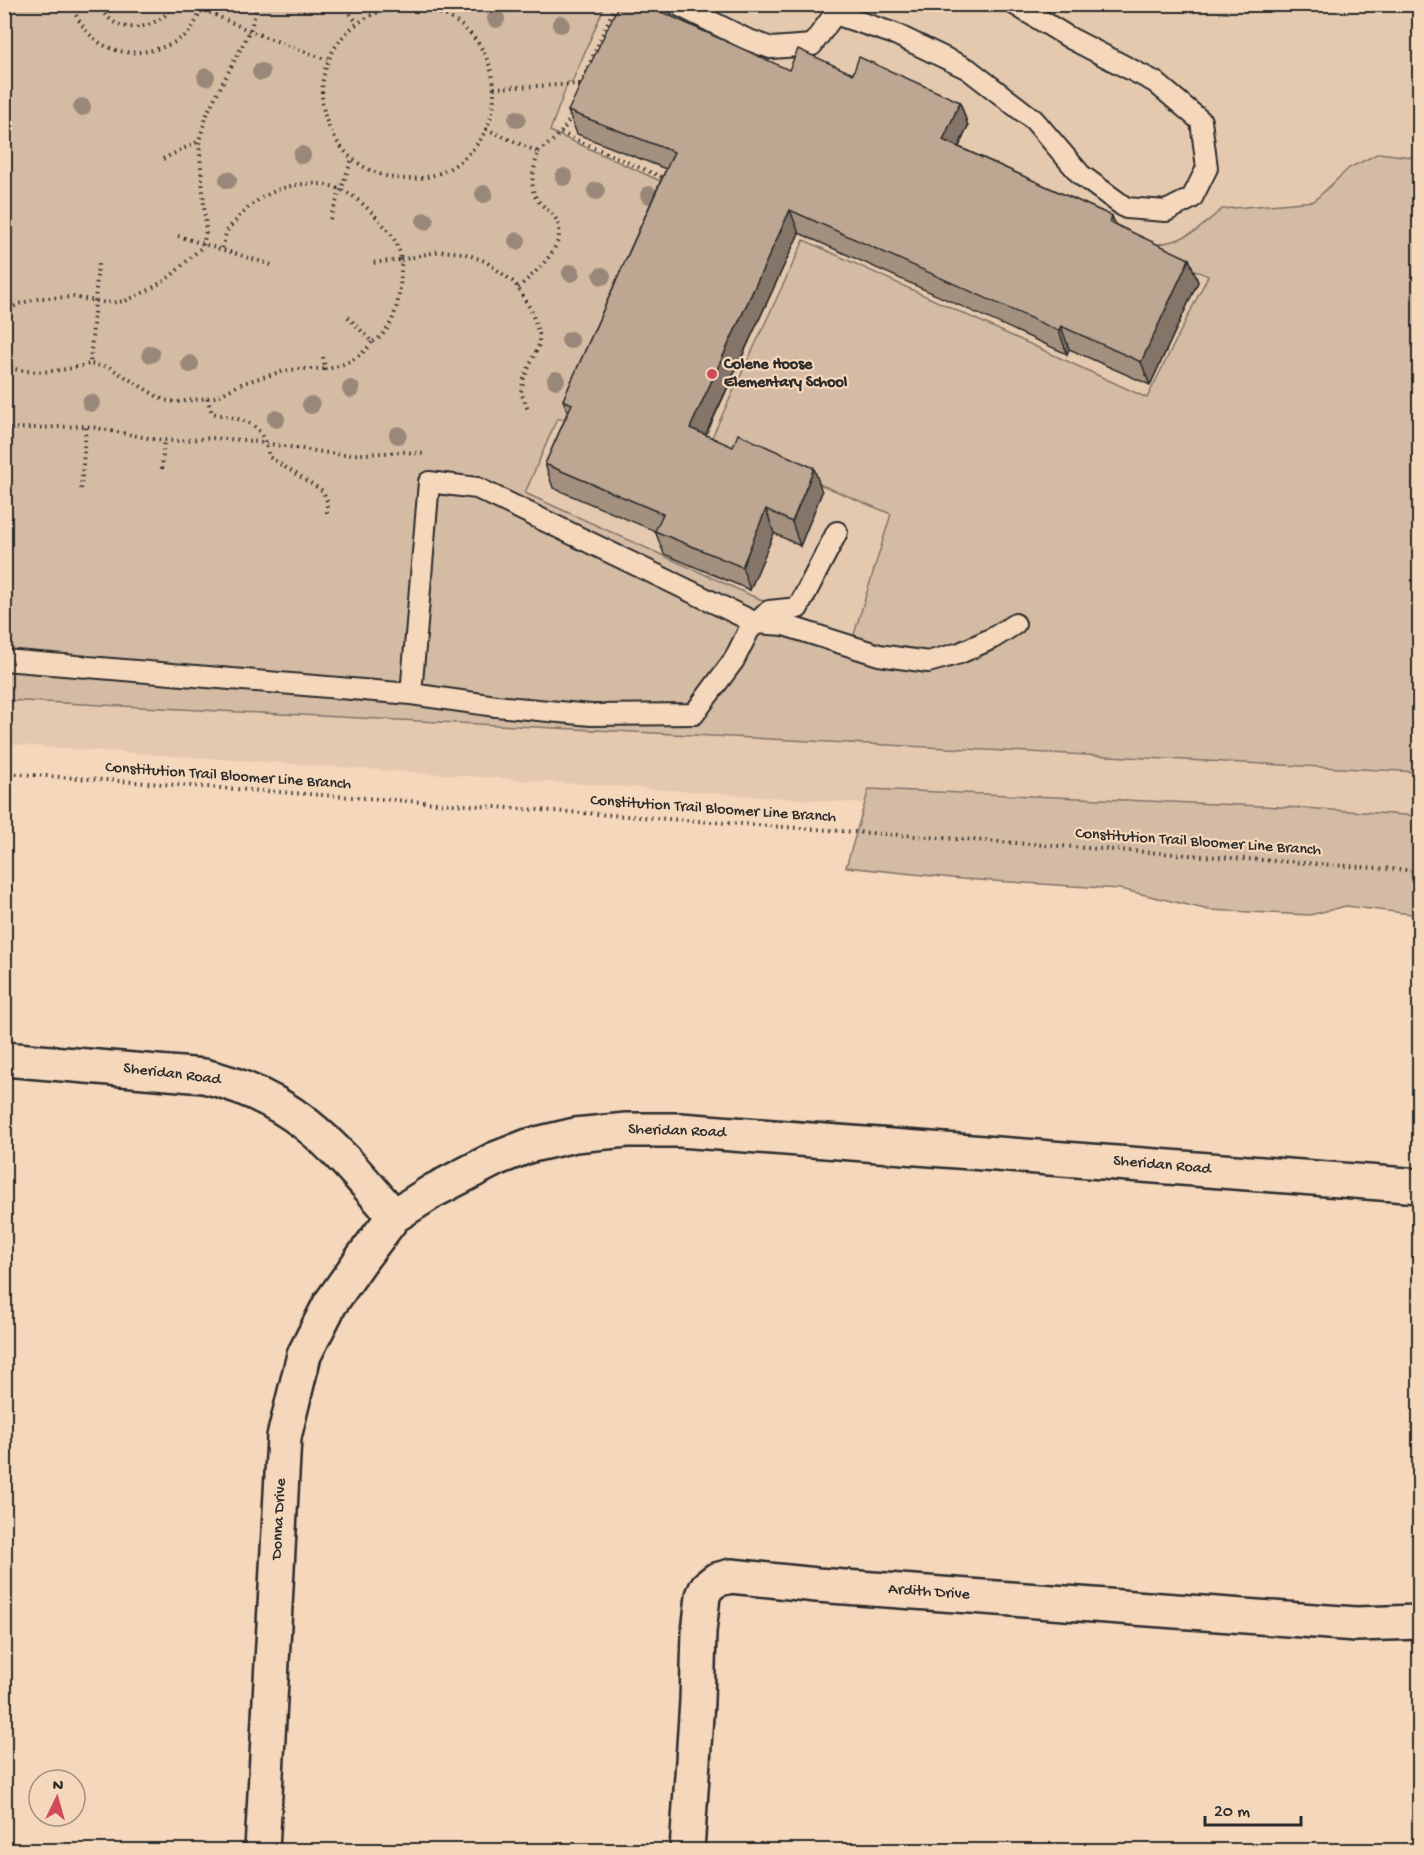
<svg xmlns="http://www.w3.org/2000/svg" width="1424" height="1855" viewBox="0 0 1424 1855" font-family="'Gochi Hand',sans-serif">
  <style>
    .built { fill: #e4c9af }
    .green { fill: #d4bba3; stroke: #807367; stroke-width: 1.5 }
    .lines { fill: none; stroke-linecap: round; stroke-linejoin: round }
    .lane-casing { stroke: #2b2b2b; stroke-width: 24 }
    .street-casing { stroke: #2b2b2b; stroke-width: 38 }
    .path { stroke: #2b2b2b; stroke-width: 4; stroke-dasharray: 1.5 4.5; stroke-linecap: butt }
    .lane { stroke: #f5d7bb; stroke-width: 20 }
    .street { stroke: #f5d7bb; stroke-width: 33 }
    .tree { fill: #998879 }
    .wall { fill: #a3907e; stroke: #2b2b2b; stroke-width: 1.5 }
    .shaded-wall { fill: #847567; stroke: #2b2b2b; stroke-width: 1.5 }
    .building { fill: #bda793; stroke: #2b2b2b; stroke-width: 1.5 }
    .poi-dot { fill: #d1495b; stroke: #f5d7bb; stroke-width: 2 }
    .labels { text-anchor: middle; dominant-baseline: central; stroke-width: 4.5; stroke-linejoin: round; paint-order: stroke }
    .poi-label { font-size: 16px; font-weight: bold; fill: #2b2b2b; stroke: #f5d7bb; text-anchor: start }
    .street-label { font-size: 16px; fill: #2b2b2b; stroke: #f5d7bb }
  </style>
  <rect width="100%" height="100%" fill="#f5d7bb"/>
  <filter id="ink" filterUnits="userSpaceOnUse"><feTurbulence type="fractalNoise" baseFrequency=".0167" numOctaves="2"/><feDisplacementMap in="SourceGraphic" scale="12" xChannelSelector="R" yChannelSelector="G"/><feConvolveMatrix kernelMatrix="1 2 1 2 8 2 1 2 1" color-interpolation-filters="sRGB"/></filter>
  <g filter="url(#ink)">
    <path class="built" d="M4 5H1419V842L5 744Z"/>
    <path class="green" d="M4 5H605L572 82H568L550 131 667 184 564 419H557L525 493 852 641 891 514 711 439 804 240 1147 398 1208 276 1163 256 1155 245 1177 240 1196 231 1222 209 1314 201 1349 168 1379 153 1419 158V772L5 700Z
      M869 789 1305 808 1419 816V915L1346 906 1310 915 1209 910 1120 889 962 879 846 867Z"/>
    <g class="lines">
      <defs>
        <path id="lane" d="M676 4 746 39 771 48 812 45 842 4
          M835 14 895 34 968 69 1034 120 1081 175 1126 208 1166 211 1192 198 1207 168 1201 121 1155 82 1070 38 1014 4
          M4 660 411 694 496 706 591 715 694 714 734 660 749 630 769 611 798 608 837 532
          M411 694 429 482 477 488 756 623 784 625 879 655 928 662 960 653 993 638 1015 624"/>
        <path id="street" d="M4 1059 204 1076C297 1098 335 1148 394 1216
          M262 1850 284 1437 304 1355 330 1304 363 1257 394 1216 433 1191 495 1159 528 1146 575 1135 627 1130H680L1420 1186
          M687 1850 697 1701 699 1632 703 1596 707 1587 716 1580 731 1576 817 1585 1356 1624 1420 1622"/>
      </defs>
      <use href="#lane" class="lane-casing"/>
      <use href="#street" class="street-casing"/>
      <path class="path" d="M71 4C87 45 118 61 160 48 169 45 181 40 188 33 194 27 198 16 202 9L250 31 327 60
        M98 4C102 9 106 16 111 20 130 35 163 25 174 4
        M343 4 357 23
        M322 93a86 86 0 1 1 172 0a86 86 0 1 1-172 0Z
        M581 84 615 6
        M494 88 581 84 579 89
        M486 129 538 152C535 165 530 180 534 194 539 206 553 211 558 223 566 248 534 273 518 288
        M561 133 666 179
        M538 152C553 141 566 131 572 113
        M163 159 199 141
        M330 219 352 159
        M178 236 272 265
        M222 248C224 243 225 236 227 231 230 226 236 221 239 217 262 191 298 178 331 186 351 191 367 207 380 221 390 232 400 245 401 260L370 263
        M98 264 90 364 109 367 163 400 177 402 216 397 243 383 280 372 297 369H325
        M4 313 18 304 41 298 73 297 107 303 125 301 149 290 171 276 203 246 206 231 199 141 208 111 250 31 258 4
        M348 317 372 342C398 331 402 285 401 260L440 251 463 253 485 261 515 283 531 310 539 334V345L524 378 521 392 528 410
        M323 357 325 369C343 367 362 357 372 342
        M4 366C33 376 61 371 90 364
        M207 398 212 413C244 421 262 419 269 457L323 491 327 501V514
        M4 429 86 426 153 439 175 441 211 438 244 440 342 455 404 452 425 454
        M162 469 164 440
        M81 489 86 426
        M4 773 1420 871"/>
      <use href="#lane" class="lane"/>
      <use href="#street" class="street"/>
    </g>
    <g class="tree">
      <circle cx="496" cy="19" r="9"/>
      <circle cx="561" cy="24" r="9"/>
      <circle cx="261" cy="72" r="9"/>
      <circle cx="206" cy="77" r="9"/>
      <circle cx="82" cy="107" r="9"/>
      <circle cx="517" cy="119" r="9"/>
      <circle cx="302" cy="155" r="9"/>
      <circle cx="564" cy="177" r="9"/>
      <circle cx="228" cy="180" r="9"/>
      <circle cx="596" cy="191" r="9"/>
      <circle cx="484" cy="194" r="9"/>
      <circle cx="649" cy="195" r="9"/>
      <circle cx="425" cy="221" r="9"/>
      <circle cx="517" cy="241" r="9"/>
      <circle cx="571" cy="273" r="9"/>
      <circle cx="602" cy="276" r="9"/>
      <circle cx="570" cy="340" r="9"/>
      <circle cx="151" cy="354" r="9"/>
      <circle cx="190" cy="364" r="9"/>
      <circle cx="556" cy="380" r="9"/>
      <circle cx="351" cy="389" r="9"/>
      <circle cx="91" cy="403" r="9"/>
      <circle cx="311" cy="405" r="9"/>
      <circle cx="276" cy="419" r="9"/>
      <circle cx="398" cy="435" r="9"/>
    </g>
    <path class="wall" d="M789 70 853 74 960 102 968 126 959 147 1112 216 1115 225 1189 259 1198 282 1150 385 1069 349 1067 354 799 233 706 435 822 492 800 546 774 533 750 590 664 554 655 531 553 488 545 464 568 412 563 400 666 169 577 134 568 111Z"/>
    <path class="shaded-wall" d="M960 102 968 126 951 163 943 140Z
      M790 210 799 233 698 451 690 428Z
      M1112 216 1121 240 1110 222Z
      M1189 259 1198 282 1150 385 1141 362Z
      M1061 326 1069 349 1067 354 1059 331Z
      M814 468 822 492 800 546 792 522Z
      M766 509 774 533 750 590 742 567Z"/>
    <path class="building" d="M619 4H644L789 70 798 49 853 74 859 57 960 102 943 140 1112 216 1110 222 1189 259 1141 362 1061 326 1059 331 790 210 690 428 733 447 738 434 814 468 792 522 766 509 742 567 655 531 663 514 545 464 572 404 563 400 674 152 568 111Z"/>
  </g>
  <circle class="poi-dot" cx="712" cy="374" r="6"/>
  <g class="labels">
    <g class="poi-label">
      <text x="724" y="365">Colene Hoose<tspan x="724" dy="18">Elementary School</tspan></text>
    </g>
    <g class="street-label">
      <text transform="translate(228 777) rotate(4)">Constitution Trail Bloomer Line Branch</text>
      <text transform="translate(713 810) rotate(4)">Constitution Trail Bloomer Line Branch</text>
      <text transform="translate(1198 843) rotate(4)">Constitution Trail Bloomer Line Branch</text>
      <text transform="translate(172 1075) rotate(7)">Sheridan Road</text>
      <text transform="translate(677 1132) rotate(2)">Sheridan Road</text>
      <text transform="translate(1162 1166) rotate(5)">Sheridan Road</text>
      <text transform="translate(280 1519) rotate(-87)">Donna Drive</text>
      <text transform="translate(929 1593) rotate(4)">Ardith Drive</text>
    </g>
  </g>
  <rect width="1424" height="1855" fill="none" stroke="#f5d7bb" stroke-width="24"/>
  <rect x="12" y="12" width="1400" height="1831" fill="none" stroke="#2b2b2b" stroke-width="2" filter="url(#ink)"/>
  <g transform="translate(57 1798) rotate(5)"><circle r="28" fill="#f5d7bb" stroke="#a49281" stroke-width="1.5"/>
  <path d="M0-4.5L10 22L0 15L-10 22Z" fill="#d1495b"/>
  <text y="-9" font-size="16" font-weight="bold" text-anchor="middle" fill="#2b2b2b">N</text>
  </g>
  <path d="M1205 1816v9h96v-9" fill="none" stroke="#2b2b2b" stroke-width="3"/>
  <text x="1214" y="1816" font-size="18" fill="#2b2b2b" stroke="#f5d7bb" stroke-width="4.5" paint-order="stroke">20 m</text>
</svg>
